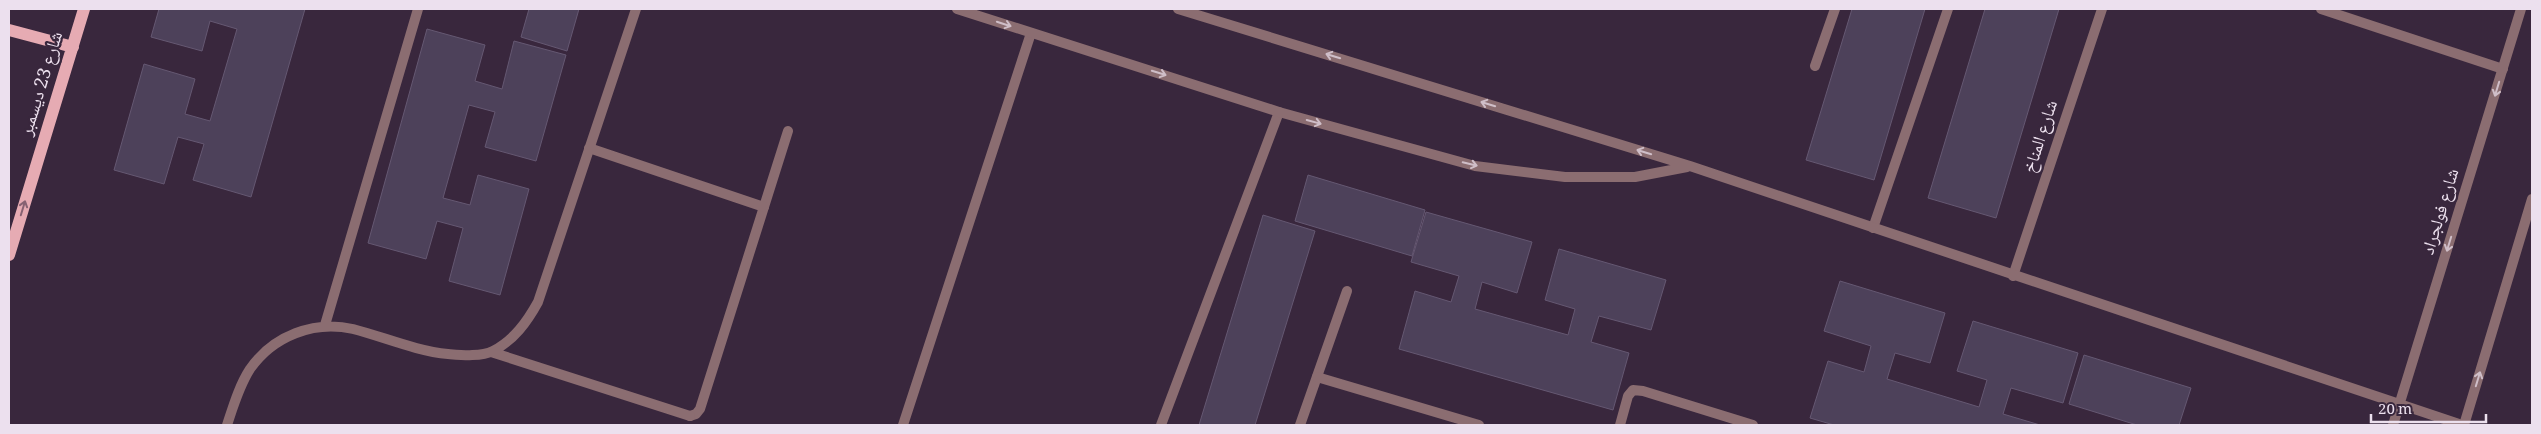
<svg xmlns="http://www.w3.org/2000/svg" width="2541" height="434" viewBox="0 0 2541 434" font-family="Georgia,'Noto Naskh Arabic',serif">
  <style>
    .building { fill: #4d415a; stroke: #655872 }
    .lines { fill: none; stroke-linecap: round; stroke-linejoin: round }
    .service { stroke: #8b6d71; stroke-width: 10 }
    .minor { stroke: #8b6d71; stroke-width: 10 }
    .tertiary { stroke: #8b6d71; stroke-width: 10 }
    .primary { stroke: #e6abb3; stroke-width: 12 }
    .oneway { stroke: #cfbec8 }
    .oneway2 { stroke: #876272 }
    .labels { text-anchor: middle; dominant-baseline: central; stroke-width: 4.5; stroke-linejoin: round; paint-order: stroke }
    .street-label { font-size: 18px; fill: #ece0ee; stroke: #39273d }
  </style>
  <rect width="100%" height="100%" fill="#39273d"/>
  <path class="building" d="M159 9H305L251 197 193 180 204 144 178 137 164 184 114 170 144 64 195 79 185 114 210 121 237 29 210 21 202 51 151 37Z
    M529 9H579L567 51 521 37Z
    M1852 9H1925L1874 180 1806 160Z
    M1985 9H2059L1996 218 1928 198Z
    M427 29 485 45 475 81 502 89 514 41 566 55 536 161 485 147 495 112 469 105 443 198 470 205 478 175 529 189 500 295 449 281 463 228 437 221 426 259 368 243Z
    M1308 175 1425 210 1412 256 1295 221Z
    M1426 212 1532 242 1517 293 1482 282 1475 309 1568 335 1575 309 1545 300 1559 249 1666 280 1651 330 1599 316 1591 342 1629 353 1613 410 1399 349 1415 291 1451 302 1459 276 1411 262Z
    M1263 215 1315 231 1255 425H1199Z
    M1840 281 1945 313 1930 363 1895 353 1887 379 1979 407 1987 380 1957 371 1973 321 2078 353 2063 403 2011 388 2003 414 2040 425H1834L1810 418 1828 361 1864 372 1871 346 1824 331Z
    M2084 355 2191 388 2179 425H2137L2069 404Z"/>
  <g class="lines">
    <path class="service" d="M1815 66 1835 9
      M1873 228 1948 9
      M690 416 696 414 700 409 788 131
      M1300 425 1347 291"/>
    <path class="minor" d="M2321 9 2503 69
      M589 148 764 207
      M2013 276 2102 9
      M325 325 418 9
      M491 352 690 416
      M1317 377 1479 425
      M227 425C233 407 239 386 250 369 273 336 314 320 353 329 384 337 416 351 448 354 461 355 481 357 493 351 514 340 527 322 538 302L636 9
      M903 425 1031 33
      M1161 425 1279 112
      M1620 425 1628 396 1633 390 1643 391 1753 425"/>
    <path class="tertiary" d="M957 9 1279 112 1475 166 1565 177H1635L1687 167
      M1178 9 1690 166 2462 425
      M2393 425 2521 9
      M2464 425 2532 199"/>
    <path class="primary" d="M9 30 73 47
      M9 255 84 9"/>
  </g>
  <defs><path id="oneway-shaft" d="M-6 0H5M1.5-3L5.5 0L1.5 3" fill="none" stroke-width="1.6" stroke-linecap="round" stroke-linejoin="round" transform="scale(1.25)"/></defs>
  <g class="oneway">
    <use href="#oneway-shaft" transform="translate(1004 24) rotate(18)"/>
    <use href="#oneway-shaft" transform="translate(1333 56) rotate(-163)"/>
    <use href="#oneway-shaft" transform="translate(1159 73) rotate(17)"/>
    <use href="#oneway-shaft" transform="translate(2497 89) rotate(107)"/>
    <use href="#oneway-shaft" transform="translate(1488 104) rotate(-163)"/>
    <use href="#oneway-shaft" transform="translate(1314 122) rotate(15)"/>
    <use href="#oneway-shaft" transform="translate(1644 152) rotate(-163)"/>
    <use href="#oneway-shaft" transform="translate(1470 164) rotate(13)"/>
    <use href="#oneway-shaft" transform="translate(2449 244) rotate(107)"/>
    <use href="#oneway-shaft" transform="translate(2478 379) rotate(-73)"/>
  </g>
  <use class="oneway2" href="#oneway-shaft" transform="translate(23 208) rotate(-73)"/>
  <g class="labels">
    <g class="street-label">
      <text transform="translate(43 84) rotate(-73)">شارع 23 ديسمبر</text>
      <text transform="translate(2042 137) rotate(-72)">شارع المناخ</text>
      <text transform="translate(2442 212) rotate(-73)">شارع فولجراد</text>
    </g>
  </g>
  <rect width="2541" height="434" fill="none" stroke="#ece0ee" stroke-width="20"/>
  <path d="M2371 414v8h115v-8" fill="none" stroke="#ece0ee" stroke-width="2.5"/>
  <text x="2378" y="414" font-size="15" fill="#ece0ee" stroke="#39273d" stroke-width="4" paint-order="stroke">20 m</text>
</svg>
